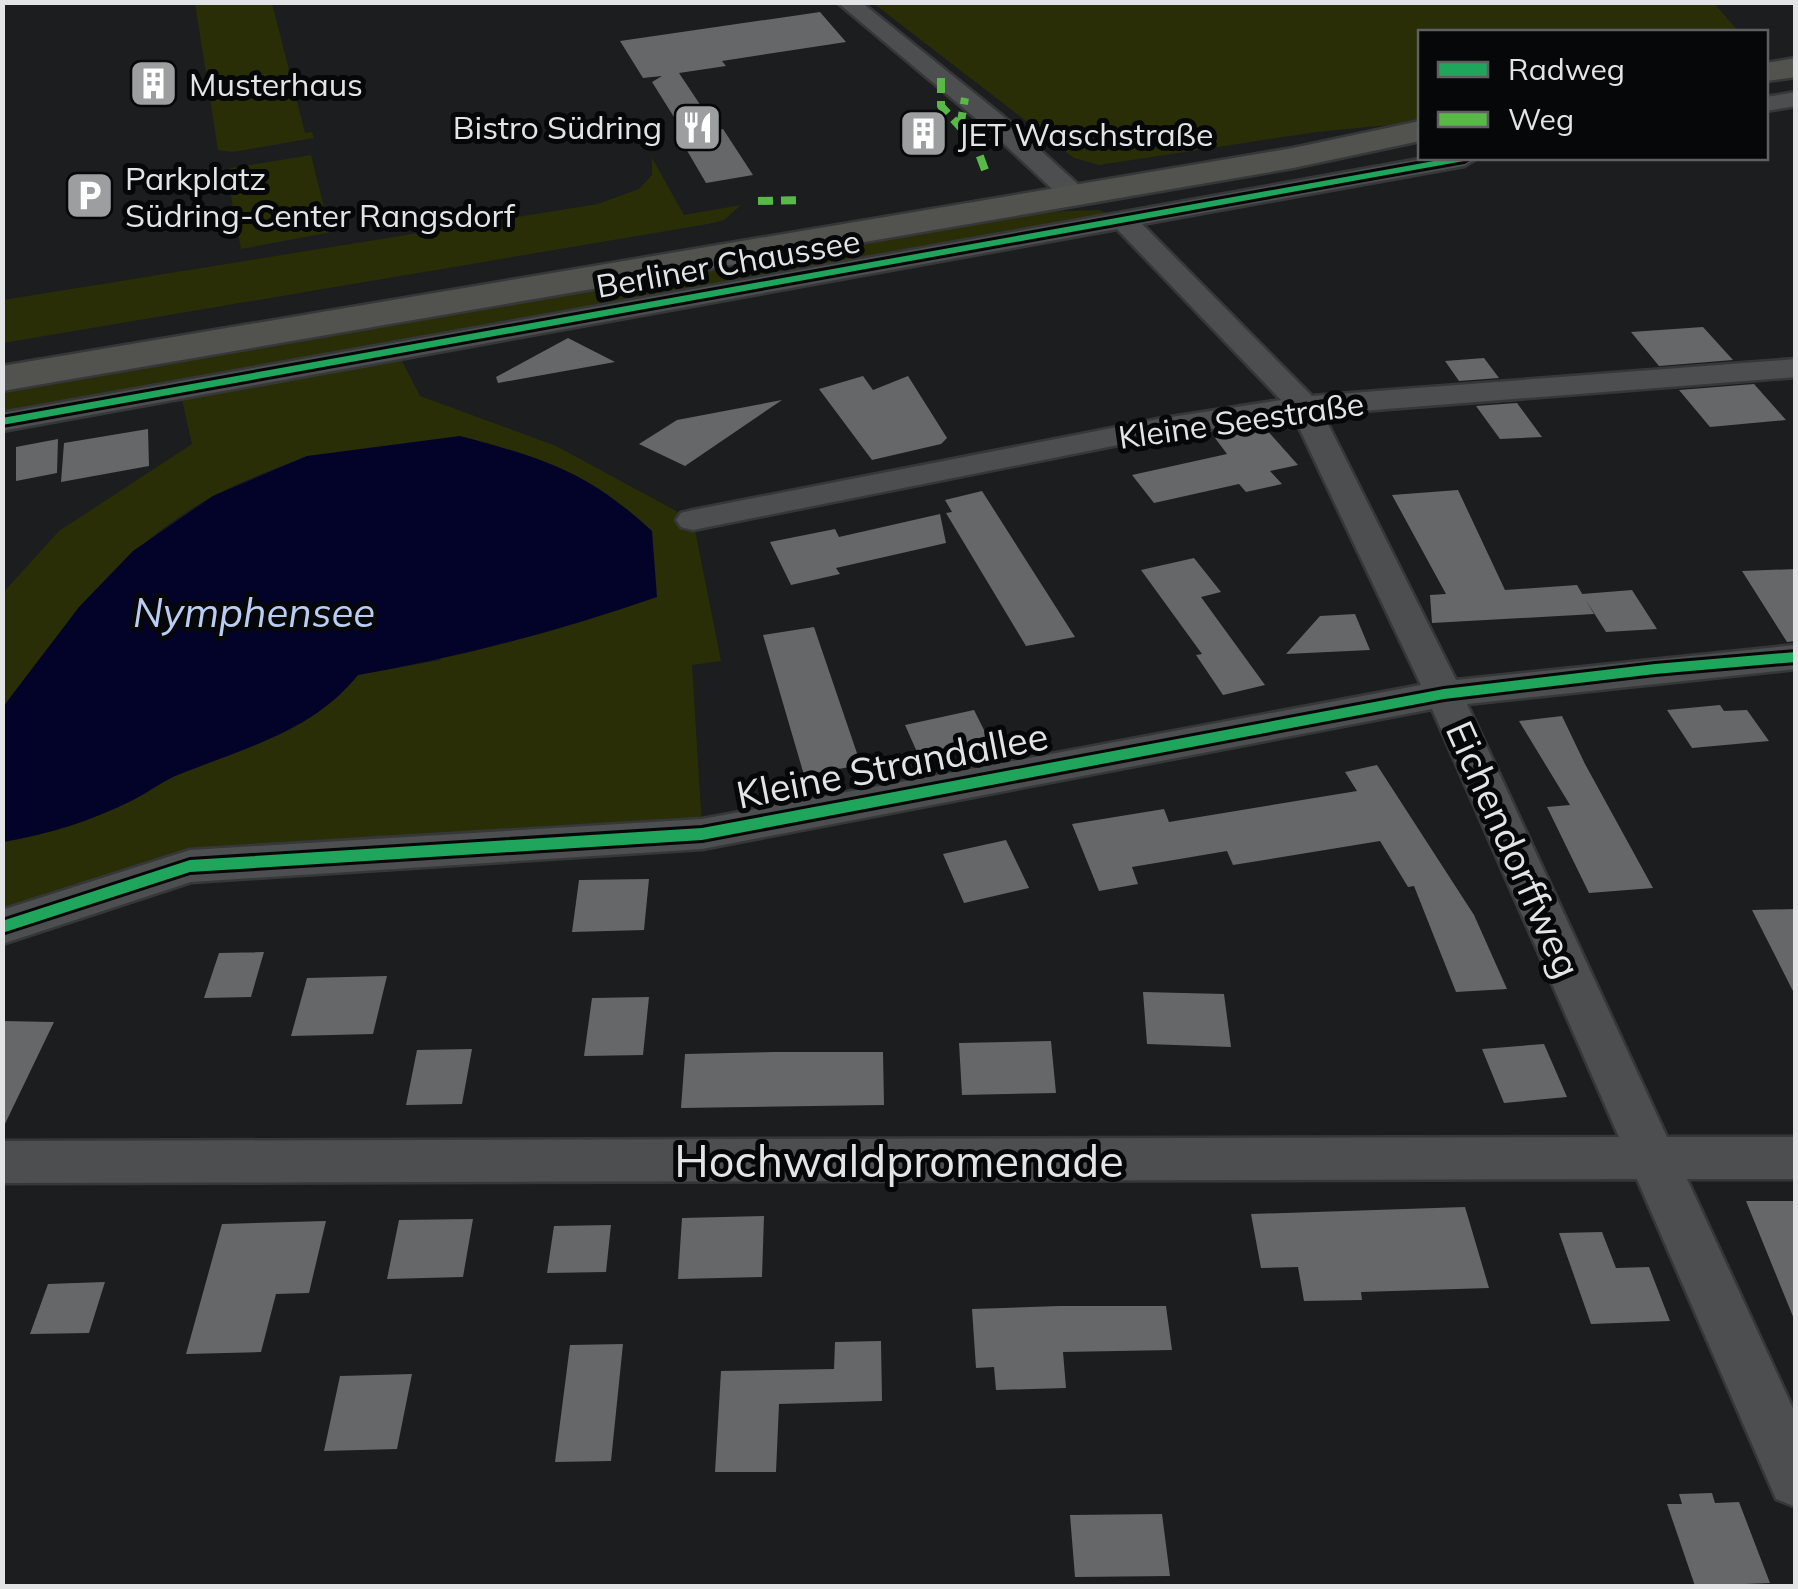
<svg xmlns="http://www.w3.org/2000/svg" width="1798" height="1589" viewBox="0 0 1798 1589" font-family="Mulish,sans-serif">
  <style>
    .green { fill: #2a2e06 }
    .water { fill: #03032a }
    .building { fill: #666769 }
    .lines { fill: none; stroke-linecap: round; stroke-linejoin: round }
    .street-casing { stroke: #363738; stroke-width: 5 }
    .primary-casing { stroke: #363738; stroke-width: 5 }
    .street { fill: #4d4e4f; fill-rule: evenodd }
    .primary { fill: #52534f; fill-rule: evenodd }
    .quiet { stroke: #58b947; stroke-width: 8; stroke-dasharray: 15 8; stroke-linecap: butt }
    .cycleway-casing { stroke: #060708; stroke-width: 6 }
    .cycleway { fill: #20a55d; fill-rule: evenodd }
    .labels { text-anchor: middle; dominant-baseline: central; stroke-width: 10; stroke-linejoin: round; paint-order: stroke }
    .far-poi-label { font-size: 32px; fill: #e3e4e6; stroke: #060708; text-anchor: start }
    .far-street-label { font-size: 32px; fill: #e3e4e6; stroke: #060708 }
    .street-label { font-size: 38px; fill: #e3e4e6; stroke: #060708 }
    .water-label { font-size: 40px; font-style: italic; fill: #baccf3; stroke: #060708 }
    .near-street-label { font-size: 45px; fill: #e3e4e6; stroke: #060708 }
  </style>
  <rect width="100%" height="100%" fill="#1c1d1f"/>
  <path class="green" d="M1713 2 1739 32H1420V122L1317 132 1099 165 1074 158 873 3Z
    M195 3H272L305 133 312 132 314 138 232 152 218 150Z
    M311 155 329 228 338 227 337 231 241 249 226 169Z
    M652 158 684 215 741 205 724 220 708 224 3 343V300L598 204 639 189 652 175Z
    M1099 210 1110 214 3 414V393L1043 212Z
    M399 355 420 396 556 446 693 520 721 661 692 665 702 827 195 858 3 919V842C49 834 91 821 133 800 149 792 164 780 180 774 244 748 313 731 358 675L441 660 307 456C277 468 244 480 215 495 123 544 64 627 3 707L2 594 59 531 192 444 181 395Z"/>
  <path class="water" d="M460 436C543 458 587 471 652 531L657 597C559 631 461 657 358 675 313 731 245 748 180 774 164 780 149 792 133 800 91 821 49 834 3 842V707L79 607 133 551 213 496 307 456Z"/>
  <path class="building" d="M820 12 846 42 722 61 726 66 679 73 717 130 723 129 753 175 706 183 682 142 689 141 652 82 662 76 643 78 620 41Z
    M1703 327 1733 360 1659 366 1631 332Z
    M568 338 615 362 498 383 496 377Z
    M1484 358 1499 378 1459 381 1445 361Z
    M863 376 873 390 908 376 947 438 941 444 872 460 819 389Z
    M1754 384 1786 420 1710 427 1679 390Z
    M782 400 685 466 639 444 677 420Z
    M1517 403 1542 437 1500 439 1476 406Z
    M1265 428 1298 465 1270 471 1282 484 1246 492 1239 484 1154 503 1132 475 1227 454 1215 438Z
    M148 429 149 466 61 482 64 443Z
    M58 439 57 473 16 481V447Z
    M1458 490 1505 590 1577 585 1594 614 1432 623 1430 595 1446 594 1392 495Z
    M982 491 1075 637 1026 646 946 513 952 512 945 500Z
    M940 514 946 543 836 568 840 574 791 585 770 542 835 529 839 537Z
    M1194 558 1221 592 1201 597 1265 685 1223 695 1196 655 1202 654 1141 570Z
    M1796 569V641L1787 642 1742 571Z
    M1632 590 1657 629 1606 632 1582 594Z
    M1355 614 1370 650 1286 654 1320 616Z
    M814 627 861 765 804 775 763 635Z
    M1720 705 1724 711 1747 710 1769 741 1692 748 1667 710Z
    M974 710 992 746 921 761 905 725Z
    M1562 716 1585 764 1653 888 1589 893 1547 807 1570 805 1519 721Z
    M1377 765 1474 915 1507 989 1456 992 1414 886 1408 887 1380 841 1233 865 1227 851 1132 867 1138 884 1099 891 1072 824 1164 809 1169 822 1357 791 1345 772Z
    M1006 840 1029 888 964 903 943 854Z
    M649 879 644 930 572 932 579 880Z
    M1796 909V997L1752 910Z
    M264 952 251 997 204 998 219 953Z
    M387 976 373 1034 291 1036 307 978Z
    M1143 992 1224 994 1231 1047 1147 1044Z
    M649 997 643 1055 584 1056 592 998Z
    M2 1021 54 1022 2 1130Z
    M1051 1041 1056 1093 962 1095 959 1043Z
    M1544 1044 1567 1097 1504 1103 1482 1049Z
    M472 1049 462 1104 406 1105 417 1050Z
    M775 1052H883L884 1105 681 1108 685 1054Z
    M1746 1201H1796V1319H1794Z
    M1465 1207 1489 1288 1361 1292 1362 1300 1304 1301 1298 1267 1261 1268 1251 1214Z
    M764 1216 762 1277 678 1279 682 1218Z
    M473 1219 463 1277 387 1279 399 1220Z
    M326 1221 309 1293 276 1294 261 1352 186 1354 222 1224Z
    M611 1225 606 1272 547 1273 554 1226Z
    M1602 1232 1616 1268 1649 1267 1670 1321 1591 1324 1559 1233Z
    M105 1282 89 1333 30 1334 48 1284Z
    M1059 1306H1166L1172 1350 1063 1352 1066 1388 996 1390 994 1367 976 1368 972 1309Z
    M881 1341 882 1401 779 1404 776 1472H715L721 1371 834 1369 835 1342Z
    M623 1344 611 1461 555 1462 570 1345Z
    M412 1374 397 1449 324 1451 340 1376Z
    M1712 1493 1715 1503 1739 1502 1770 1583 1695 1586 1667 1504H1682L1679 1494Z
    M1162 1514 1170 1576 1075 1577 1070 1515Z"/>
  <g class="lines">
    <defs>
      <path id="street" d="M837 2H861L1004 117 1082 188 1086 194 1082 200H1064L986 127Z
        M1796 92V106L1766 111V97Z
        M1425 158H1477L1464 166 1142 224 1312 396 1796 359V377L1323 414 1456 680 1796 645V669L1467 704 1667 1137H1796V1179H1687L1796 1415V1507L1776 1499 1637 1179 2 1183V1141L1619 1137 1432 709 702 849 191 882 2 944V910L190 850 702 819 1421 685 1294 417 1158 437 693 530 681 527 676 520 681 513 693 510 1158 419 1281 400 1117 229 2 431V413Z"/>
      <path id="primary" d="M1796 58V77L1766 81V63Z
        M1420 121V141L1293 168 2 391V366L1293 148Z"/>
    </defs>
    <use href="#street" class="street-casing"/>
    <use href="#primary" class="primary-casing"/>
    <use href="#street" class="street"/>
    <use href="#primary" class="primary"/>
    <path class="quiet" d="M941 78V106L975 143 985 170
      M960 127 965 98
      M758 201 804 200"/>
    <defs>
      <path id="cycleway" d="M1451 158H1469L1464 161 2 425V418Z
        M1796 652V662L1655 674 1444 699 702 840 190 872 2 933V921L190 860 702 828 1444 689 1655 664Z"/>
    </defs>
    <use href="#cycleway" class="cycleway-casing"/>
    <use href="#cycleway" class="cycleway"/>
  </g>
  <defs>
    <symbol id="building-square" viewBox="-11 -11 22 22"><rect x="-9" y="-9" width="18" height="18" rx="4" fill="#9d9ea0" stroke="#060708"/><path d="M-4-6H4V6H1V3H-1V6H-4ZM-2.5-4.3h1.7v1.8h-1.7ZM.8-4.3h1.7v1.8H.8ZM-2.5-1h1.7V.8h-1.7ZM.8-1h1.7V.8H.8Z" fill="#fff"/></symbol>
    <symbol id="restaurant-square" viewBox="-11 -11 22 22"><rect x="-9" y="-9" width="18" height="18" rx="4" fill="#9d9ea0" stroke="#060708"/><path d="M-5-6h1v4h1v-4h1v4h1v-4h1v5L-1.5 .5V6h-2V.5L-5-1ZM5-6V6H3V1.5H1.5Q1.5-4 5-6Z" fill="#fff"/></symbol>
    <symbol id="parking-square" viewBox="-11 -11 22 22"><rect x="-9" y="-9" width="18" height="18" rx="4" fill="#9d9ea0" stroke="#060708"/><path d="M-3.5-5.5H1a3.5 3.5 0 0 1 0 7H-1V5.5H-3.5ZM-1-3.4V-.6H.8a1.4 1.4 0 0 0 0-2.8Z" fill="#fff"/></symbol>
  </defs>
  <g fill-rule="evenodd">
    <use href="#building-square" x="126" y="56" width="55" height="55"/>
    <use href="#restaurant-square" x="670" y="100" width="55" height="55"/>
    <use href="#building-square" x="896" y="106" width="55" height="55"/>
    <use href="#parking-square" x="62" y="168" width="55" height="55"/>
  </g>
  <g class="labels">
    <g class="far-poi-label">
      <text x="189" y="84">Musterhaus</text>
      <text x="662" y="127" text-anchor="end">Bistro Südring</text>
      <text x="958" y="134">JET Waschstraße</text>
      <text x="125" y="178">Parkplatz<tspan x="125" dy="37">Südring-Center Rangsdorf</tspan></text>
    </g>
    <g class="far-street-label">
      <text transform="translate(728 263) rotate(-10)">Berliner Chaussee</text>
      <text transform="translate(1241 420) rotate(-8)">Kleine Seestraße</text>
    </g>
    <g class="street-label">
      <text transform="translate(892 765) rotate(-11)">Kleine Strandallee</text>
      <text transform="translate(1514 849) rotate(66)">Eichendorffweg</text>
    </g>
    <g class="water-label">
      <text x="254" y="612">Nymphensee</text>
    </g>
    <g class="near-street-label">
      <text x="899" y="1160">Hochwaldpromenade</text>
    </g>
  </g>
  <rect width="1798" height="1589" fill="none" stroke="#e3e4e6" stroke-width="10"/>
  <rect x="1418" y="30" width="350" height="130" fill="#060708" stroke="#5e5f61" stroke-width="2.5"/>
  <rect x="1438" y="62" width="50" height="15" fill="#20a55d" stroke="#5e5f61" stroke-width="2.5"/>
  <text x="1508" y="80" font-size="30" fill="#e3e4e6">Radweg</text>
  <rect x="1438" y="112" width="50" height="15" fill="#58b947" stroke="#5e5f61" stroke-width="2.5"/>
  <text x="1508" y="130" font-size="30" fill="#e3e4e6">Weg</text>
</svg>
